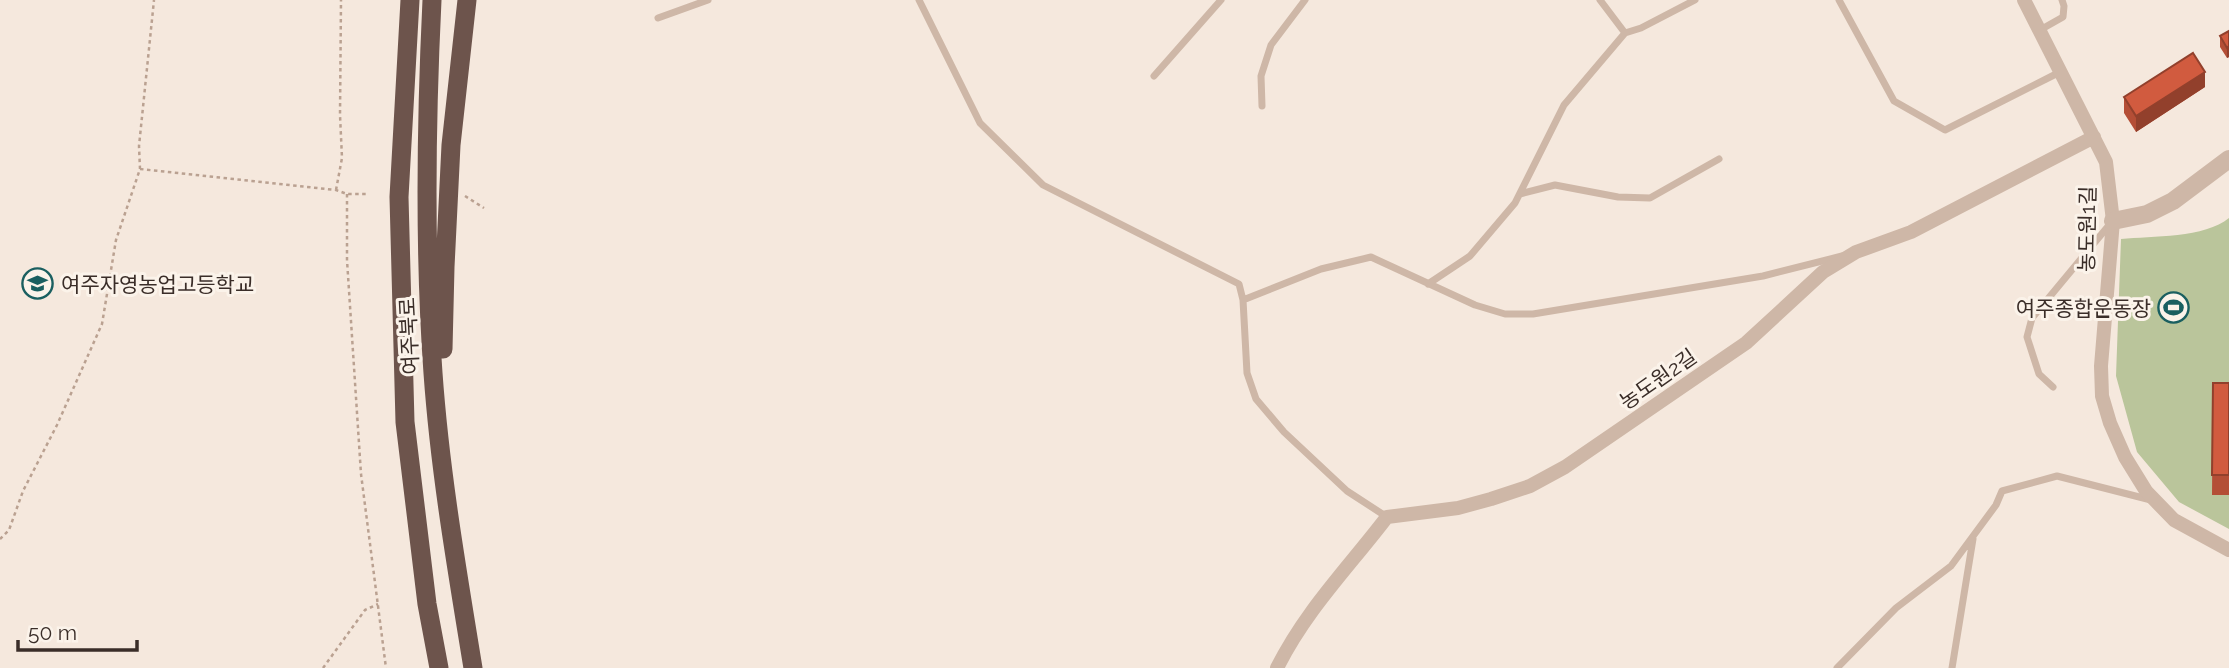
<svg xmlns="http://www.w3.org/2000/svg" width="2229" height="668" viewBox="0 0 2229 668" font-family="Raleway,'Noto Sans KR',sans-serif">
  <style>
    .pitch { fill: #bac59b }
    .lines { fill: none; stroke-linecap: round; stroke-linejoin: round }
    .path { stroke: #baa191; stroke-width: 2.5; stroke-dasharray: 3.5 3.5; stroke-linecap: butt }
    .service { stroke: #ceb7a7; stroke-width: 7 }
    .minor { stroke: #ceb7a7; stroke-width: 14 }
    .tertiary { stroke: #ceb7a7; stroke-width: 18 }
    .trunk { stroke: #6d544c; stroke-width: 19 }
    .wall { fill: #b44e36 }
    .shaded-wall { fill: #92402c }
    .building { fill: #d15b3f; stroke: #92402c; stroke-width: 2 }
    .labels { text-anchor: middle; dominant-baseline: central; stroke-width: 6; stroke-linejoin: round; paint-order: stroke }
    .street-label { font-size: 21px; fill: #3a2d28; stroke: #fbf3ea }
    .poi-label { font-size: 21px; fill: #3a2d28; stroke: #fbf3ea; text-anchor: start }
  </style>
  <rect width="100%" height="100%" fill="#f5e8dd"/>
  <path class="pitch" d="M2229 218V529L2179 502 2137 452 2116 376 2121 239C2152 236 2205 238 2229 218Z"/>
  <g class="lines">
    <path class="path" d="M140 169 336 190 347 194H368
      M336 190 342 158 340 115 341 0
      M347 194V260L361 474 386 668
      M465 196 484 208
      M0 539 9 530 23 491 57 425 102 324 116 240 140 169 139 146 154 0
      M323 668 365 610 378 604"/>
    <path class="service" d="M919 0 980 123 1043 185 1239 284 1243 300 1247 373 1256 399 1284 432 1347 491 1387 517
      M1600 0 1625 33
      M1839 0 1894 101 1945 130 2060 72
      M658 18 708 0
      M2040 30 2063 17 2064 6 2062 0
      M1154 76 1221 0
      M1262 106 1261 76 1271 45 1305 0
      M1520 194 1555 185 1618 197 1650 198 1719 159
      M1428 284 1470 256 1515 203 1564 105 1625 33 1641 28 1695 0
      M1243 300 1321 269 1371 257 1475 305 1505 314H1533L1763 276 1842 256
      M2053 387 2039 374 2027 337 2032 318 2110 224
      M1837 668 1896 608 1951 566 1996 505 2002 491 2057 476 2151 500
      M1952 668 1973 539"/>
    <path class="minor" d="M2024 0 2106 162 2113 221 2101 366 2102 396 2110 423 2125 457 2146 491 2174 520 2229 550
      M1277 668C1306 610 1348 568 1387 517L1458 508 1491 499 1530 486 1565 467 1746 343 1823 272 1856 252 1911 232 2094 137"/>
    <path class="tertiary" d="M2113 221 2147 214 2173 201 2229 159"/>
    <path class="trunk" d="M410 0 399 197 405 422 427 604 439 668
      M432 0C426 124 424 249 433 373 440 472 457 570 473 668
      M443 349 445 267 451 145 467 0"/>
  </g>
  <path class="wall" d="M2229 31V57L2227 58 2220 47V36Z
    M2205 87 2136 132 2124 113V97Z
    M2213 383H2229V495H2212Z"/>
  <path class="shaded-wall" d="M2229 46V57L2227 58V48Z
    M2205 72V87L2136 132V116Z"/>
  <path class="building" d="M2229 31V46L2227 48 2220 36Z
    M2193 53 2205 72 2136 116 2124 97Z
    M2213 383H2229V475H2212Z"/>
  <defs>
    <symbol id="school-ring" viewBox="-11 -11 22 22"><circle r="9.5" fill="#fbf3ea" stroke="#1a5f60" stroke-width="1.5"/><path d="M0-5L7-2L0 1L-7-2ZM-4 1L0 2.5L4 1V4Q0 6-4 4Z" fill="#1a5f60"/></symbol>
    <symbol id="stadium-ring" viewBox="-11 -11 22 22"><circle r="9.5" fill="#fbf3ea" stroke="#1a5f60" stroke-width="1.5"/><path d="M0-5a6.5 5 0 1 0 0 10a6.5 5 0 1 0 0-10ZM-3.5-1.8h7v3.6h-7Z" fill="#1a5f60"/></symbol>
  </defs>
  <g fill-rule="evenodd">
    <use href="#school-ring" x="20" y="266" width="35" height="35"/>
    <use href="#stadium-ring" x="2156" y="290" width="35" height="35"/>
  </g>
  <g class="labels">
    <g class="street-label">
      <text transform="translate(2087 229) rotate(-89)">농도원1길</text>
      <text transform="translate(409 336) rotate(-93)">여주북로</text>
      <text transform="translate(1658 379) rotate(-35)">농도원2길</text>
    </g>
    <g class="poi-label">
      <text x="61" y="284">여주자영농업고등학교</text>
      <text x="2151" y="308" text-anchor="end">여주종합운동장</text>
    </g>
  </g>
  <path d="M18 640v10h119v-10" fill="none" stroke="#3a2d28" stroke-width="3.5"/>
  <text x="28" y="640" font-size="21" fill="#3a2d28" stroke="#fbf3ea" stroke-width="5" paint-order="stroke">50 m</text>
</svg>
